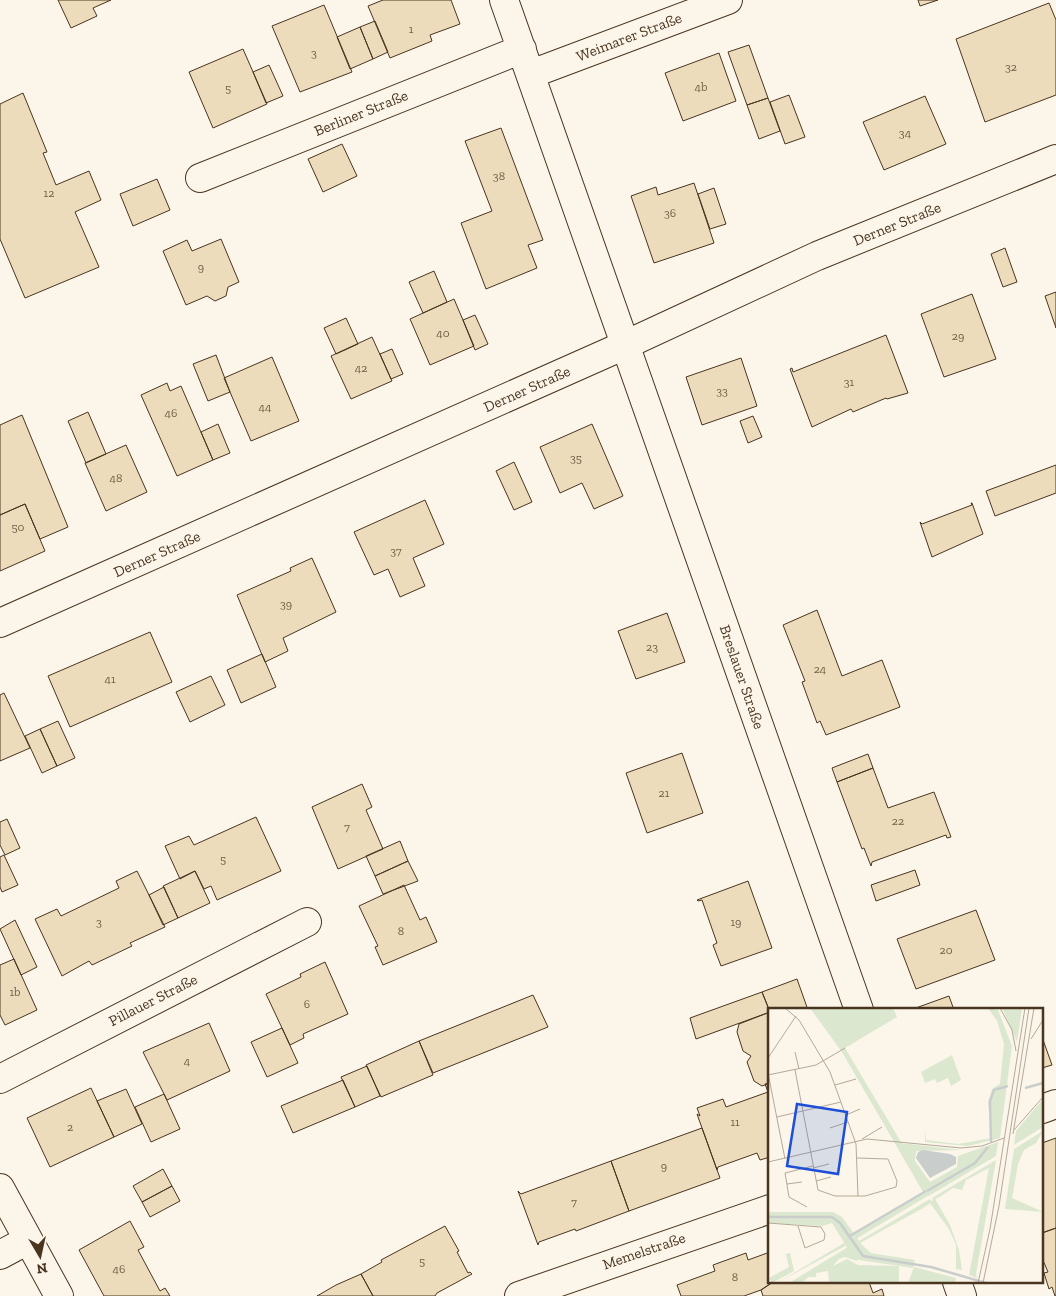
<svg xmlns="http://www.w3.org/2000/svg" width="1056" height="1296" viewBox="0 0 1056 1296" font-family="'Zilla Slab',serif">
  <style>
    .building { fill: #ecdcbc; stroke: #4a3520 }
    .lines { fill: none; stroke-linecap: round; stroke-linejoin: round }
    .minor-casing { stroke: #4a3520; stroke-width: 30 }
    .tertiary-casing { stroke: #4a3520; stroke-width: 30 }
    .minor { stroke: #fbf6e9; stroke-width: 28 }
    .tertiary { stroke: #fbf6e9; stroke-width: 28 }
    .labels { text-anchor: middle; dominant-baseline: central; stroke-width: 4; stroke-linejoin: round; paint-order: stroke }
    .number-label { font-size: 12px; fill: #725f47 }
    .street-label { font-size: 15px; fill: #4a3520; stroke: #fbf6e9 }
    .inset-river { fill: none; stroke: #c9cecd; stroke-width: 2.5 }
    .inset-road { fill: none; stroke: #b4a999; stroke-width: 1 }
    .view { fill: #1d4ed8; fill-opacity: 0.15; stroke: #1d4ed8; stroke-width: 2.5 }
    .inset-edge { fill: none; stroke: #4a3520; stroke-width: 2.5 }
  </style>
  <rect width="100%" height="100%" fill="#fbf6e9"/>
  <path class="building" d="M58 0H111L93 8 97 16 71 28Z
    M383 0H451L460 24 430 35 432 41 390 58 368 6Z
    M918 0H938L920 6Z
    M1049 3 1056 20V95L985 122 956 39Z
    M324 5 352 72 300 92 272 26Z
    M375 21 388 52 373 59 360 27Z
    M360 27 373 59 350 69 337 37Z
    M749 45 768 98 747 105 728 52Z
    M243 49 267 104 213 128 189 72Z
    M719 53 736 101 683 121 665 73Z
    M269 65 283 96 266 103 253 72Z
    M23 93 47 152 43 153 56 185 89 171 101 200 75 212 99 267 25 298 0 239V104Z
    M789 95 805 137 785 144 770 102Z
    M925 96 946 144 884 170 863 122Z
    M768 98 780 131 759 139 747 105Z
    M501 128 543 240 528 245 537 268 486 289 461 223 492 211 465 141Z
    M342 144 357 176 323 192 308 159Z
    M157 179 170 210 133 226 120 194Z
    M694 183 714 243 654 263 631 196 656 187 658 195Z
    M714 188 726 224 710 229 698 194Z
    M221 239 239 282 228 287 226 296 215 301 207 296 186 305 163 251 187 240 192 251Z
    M1005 248 1017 282 1003 287 991 254Z
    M434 271 447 302 423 313 409 282Z
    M1056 292V328L1045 296Z
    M972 294 996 359 944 377 921 314Z
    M454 299 474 346 430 365 410 319Z
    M475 315 488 344 475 350 463 320Z
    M346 318 358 344 336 354 324 328Z
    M886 335 908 393 887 399 886 398 853 412 851 409 812 427 790 369 792 368 793 372Z
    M372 337 392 381 351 399 331 356Z
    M392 349 403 374 391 379 380 354Z
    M216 355 230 392 208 401 193 364Z
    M272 357 299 421 251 441 224 378Z
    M741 358 757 406 702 425 686 377Z
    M167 383 170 391 181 386 213 460 177 476 141 395Z
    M88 412 106 454 86 463 68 421Z
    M22 415 68 527 40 539 25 504 0 515V425Z
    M753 416 762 437 748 443 740 421Z
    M218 424 230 453 213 460 201 432Z
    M592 424 623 496 594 509 582 483 560 493 540 447Z
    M126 445 147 492 106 511 85 463Z
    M514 462 532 502 514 510 496 471Z
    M1056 465V493L995 516 986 491Z
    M425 500 444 544 413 558 425 586 400 597 388 569 374 575 354 532Z
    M971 503H972L983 534 932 557 920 522 922 524 972 505Z
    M25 504 45 551 0 571V515Z
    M312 558 336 612 283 638 288 651 265 662 237 595 291 571 290 568Z
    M817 610 842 676 882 660 900 707 826 735 820 721 817 723 802 682 805 681 783 625Z
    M667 613 685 662 636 679 618 631Z
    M150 632 172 682 70 727 48 676Z
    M262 654 276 687 241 703 227 670Z
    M211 676 225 705 190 722 176 692Z
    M4 693 30 748 0 761V695Z
    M58 721 75 758 57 766 40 729Z
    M40 729 57 766 42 773 25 736Z
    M682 753 703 813 647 833 626 773Z
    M868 754 873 768 837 782 832 768Z
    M873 768 888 808 934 792 951 837 947 838 946 835 872 862 871 866 864 848 862 849 837 782Z
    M362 784 372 807 366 810 383 849 338 869 312 807Z
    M256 817 281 871 217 900 211 886 204 889 195 871 180 879 165 846 189 836 194 845Z
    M7 819 20 848 5 855 0 845V822Z
    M400 841 408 861 375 876 366 856Z
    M4 855 18 885 2 892 0 887V857Z
    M408 861 418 881 383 894 375 876Z
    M915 870 920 885 876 901 871 885Z
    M137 871 165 927 130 943 132 946 92 965 89 961 62 976 35 919 57 909 61 916 119 888 116 881Z
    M195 871 210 903 178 918 163 886Z
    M748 881 772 948 721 966 713 945 717 943 702 900 698 901 697 900Z
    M404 885 420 920 426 917 437 942 383 965 375 947 378 946 359 906Z
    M164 887 178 918 163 925 149 895Z
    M976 910 995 960 916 989 897 939Z
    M15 920 37 967 21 975 0 929Z
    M14 959 37 1010 5 1025 0 1015V965Z
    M325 962 348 1014 303 1034 304 1038 290 1045 266 994 301 977 300 974Z
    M797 979 808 1010H770V1012L762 992Z
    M762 992 770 1012 696 1039 690 1018Z
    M533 995 548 1027 433 1073 419 1041Z
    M949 996 954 1010 913 1009Z
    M770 1012V1083L762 1086 754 1081 747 1062 751 1056 743 1051 737 1032 739 1024Z
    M209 1023 230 1071 167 1100 143 1052Z
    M282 1028 298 1063 267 1077 251 1042Z
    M1042 1037 1052 1065 1042 1068Z
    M419 1041 433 1075 381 1097 366 1065Z
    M367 1066 380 1096 355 1107 341 1077Z
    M343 1080 355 1107 293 1133 281 1106Z
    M770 1083V1157L760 1160 757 1153 718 1167 717 1170 697 1114 700 1116 697 1108 723 1099 726 1107 768 1092 765 1084Z
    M91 1088 114 1137 50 1167 27 1118Z
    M126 1089 142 1124 114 1137 97 1101Z
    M164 1094 180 1129 151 1142 135 1107Z
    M702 1128 720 1178 629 1211 611 1161Z
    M1056 1138V1228L1042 1233V1143Z
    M611 1161 629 1211 576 1231 575 1229 539 1242 538 1245 518 1191 521 1194Z
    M163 1169 172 1186 142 1202 133 1186Z
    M172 1186 180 1201 150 1217 142 1202Z
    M130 1221 144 1247 138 1250 160 1291 165 1288 170 1296H104L79 1250Z
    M445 1226 459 1251 457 1252 468 1273 470 1272 472 1274 437 1293 435 1296H373L361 1274 382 1262 381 1260Z
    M1056 1228V1296H1055L1052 1287 1049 1289 1044 1273 1048 1272 1042 1258V1233Z
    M770 1252V1282H773L761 1290 744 1296H681L677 1285 715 1271 713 1265 746 1253 748 1260Z
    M361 1274 373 1296H317L336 1285Z
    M773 1282H869L873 1293 882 1289 884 1296H763L761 1290Z"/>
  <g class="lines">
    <defs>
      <path id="minor" d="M504 0 859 1010
        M531 74 728 0
        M200 178 522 49
        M0 1079 307 922
        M1042 1109 1056 1104
        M0 1188 59 1296
        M0 1255 28 1240
        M957 1282 962 1296
        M519 1296 770 1209"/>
      <path id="tertiary" d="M0 623 625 345 817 256 1056 159"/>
    </defs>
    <use href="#minor" class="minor-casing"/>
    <use href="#tertiary" class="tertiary-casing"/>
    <use href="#minor" class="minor"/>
    <use href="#tertiary" class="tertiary"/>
  </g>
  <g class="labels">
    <g class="number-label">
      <text x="411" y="29">1</text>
      <text x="314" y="53">3</text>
      <text x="1011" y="67">32</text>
      <text x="701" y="87">4b</text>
      <text x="228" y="88">5</text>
      <text x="905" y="133">34</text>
      <text x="499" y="176">38</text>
      <text x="49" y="193">12</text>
      <text x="670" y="213">36</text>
      <text x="201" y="267">9</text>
      <text x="443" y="333">40</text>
      <text x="958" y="336">29</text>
      <text x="361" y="368">42</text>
      <text x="849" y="382">31</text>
      <text x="722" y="391">33</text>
      <text x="265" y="407">44</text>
      <text x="171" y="413">46</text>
      <text x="576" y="458">35</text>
      <text x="116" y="478">48</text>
      <text x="18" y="527">50</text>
      <text x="396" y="551">37</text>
      <text x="286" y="604">39</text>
      <text x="652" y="647">23</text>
      <text x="820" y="669">24</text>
      <text x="110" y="679">41</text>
      <text x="664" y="793">21</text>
      <text x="898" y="821">22</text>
      <text x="347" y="827">7</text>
      <text x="223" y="859">5</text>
      <text x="99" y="922">3</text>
      <text x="736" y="922">19</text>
      <text x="401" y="931">8</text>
      <text x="946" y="950">20</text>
      <text x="15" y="992">1b</text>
      <text x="307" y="1004">6</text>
      <text x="187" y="1061">4</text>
      <text x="735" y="1122">11</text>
      <text x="70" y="1127">2</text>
      <text x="664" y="1166">9</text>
      <text x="574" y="1202">7</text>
      <text x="422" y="1261">5</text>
      <text x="119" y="1269">46</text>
      <text x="735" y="1277">8</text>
    </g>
    <g class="street-label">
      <text transform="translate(629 37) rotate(-21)">Weimarer Straße</text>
      <text transform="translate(361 113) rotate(-22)">Berliner Straße</text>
      <text transform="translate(897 224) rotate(-22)">Derner Straße</text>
      <text transform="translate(527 389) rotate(-24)">Derner Straße</text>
      <text transform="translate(157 554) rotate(-24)">Derner Straße</text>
      <text transform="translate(742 677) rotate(71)">Breslauer Straße</text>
      <text transform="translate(153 1000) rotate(-27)">Pillauer Straße</text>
      <text transform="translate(644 1251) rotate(-19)">Memelstraße</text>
    </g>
  </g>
  <g transform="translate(768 1008)">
    <rect width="275" height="275" fill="#fbf6e9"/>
    <path d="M220 0 230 2 244 38 232 130 200 138 157 134V122L158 132 190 136 224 130 220 95 224 81 232 76 236 36 229 13ZM234 0H254L249 34ZM184 47 193 72 183 78 180 70 169 75 167 71 157 75 153 64ZM275 91V119L246 137 248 123ZM275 123 268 135 256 142 250 156 244 190 275 204 237 201 246 141ZM230 134 228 148 164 186 132 135 193 142 148 143 147 153 162 174 189 159 190 148ZM228 152 208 266 209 270 201 267 221 160 198 172 194 182 185 180 165 193 164 190ZM155 184 158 189 88 231 84 226ZM162 191 164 194 155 200 92 235 91 233ZM76 235 79 237 9 275ZM80 239 91 249 89 253 77 249 71 251 65 258 79 251 90 257 131 258V275H61L60 263 48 265V269H41L33 275H21ZM22 245 26 263 4 275 1 270 21 259 18 246ZM146 259 188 270 187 275H140Z" fill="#dce7d0"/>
    <path d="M42 0H125L129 9 77 40 164 186 158 189 74 44ZM167 191 182 217 191 242 194 262 188 261V237L181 221 162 195ZM0 204H65L74 209 94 237 103 245 147 252 145 260 91 252 82 244 64 215 55 218 0 215Z" fill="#dce7d0"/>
    <path d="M155 142 182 146 188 149V156L162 170 148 150 150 144Z" fill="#c9cecd"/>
    <path class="inset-river" d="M257 80 275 75M223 134 222 93 226 82 240 78M159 183 207 155 220 139M0 209H64L72 215 95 248 163 259 218 275M80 229 158 183"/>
    <path class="inset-road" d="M17 0 31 12 62 64 88 136 90 188M232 0 244 22 248 43M263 31 275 12M27 44 31 61M0 50 28 8M27 62 50 182 67 188H97L128 179 129 173 120 151 89 150M0 65 17 151M0 67 48 57 77 40M67 77 88 71M78 107 92 101M9 109 73 94M62 120 80 114M246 122 275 89M245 126 266 0M94 131 114 119M0 154 99 131 193 140 214 138 236 130M45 160 61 156M48 173 63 169M19 176 34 174M39 199 21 189 17 165 45 158M0 215 53 219 57 226 56 232 37 240 30 218M210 275 222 221 257 0M215 275 231 198 261 0"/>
    <path class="view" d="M29 96 79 104 70 166 19 158Z"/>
    <rect width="275" height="275" class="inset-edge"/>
  </g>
  <g transform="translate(40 1256) rotate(171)" stroke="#fbf6e9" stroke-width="4" paint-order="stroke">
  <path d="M0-4L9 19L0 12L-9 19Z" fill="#4a3520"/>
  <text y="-8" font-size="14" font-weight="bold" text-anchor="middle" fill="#4a3520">N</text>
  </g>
</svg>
